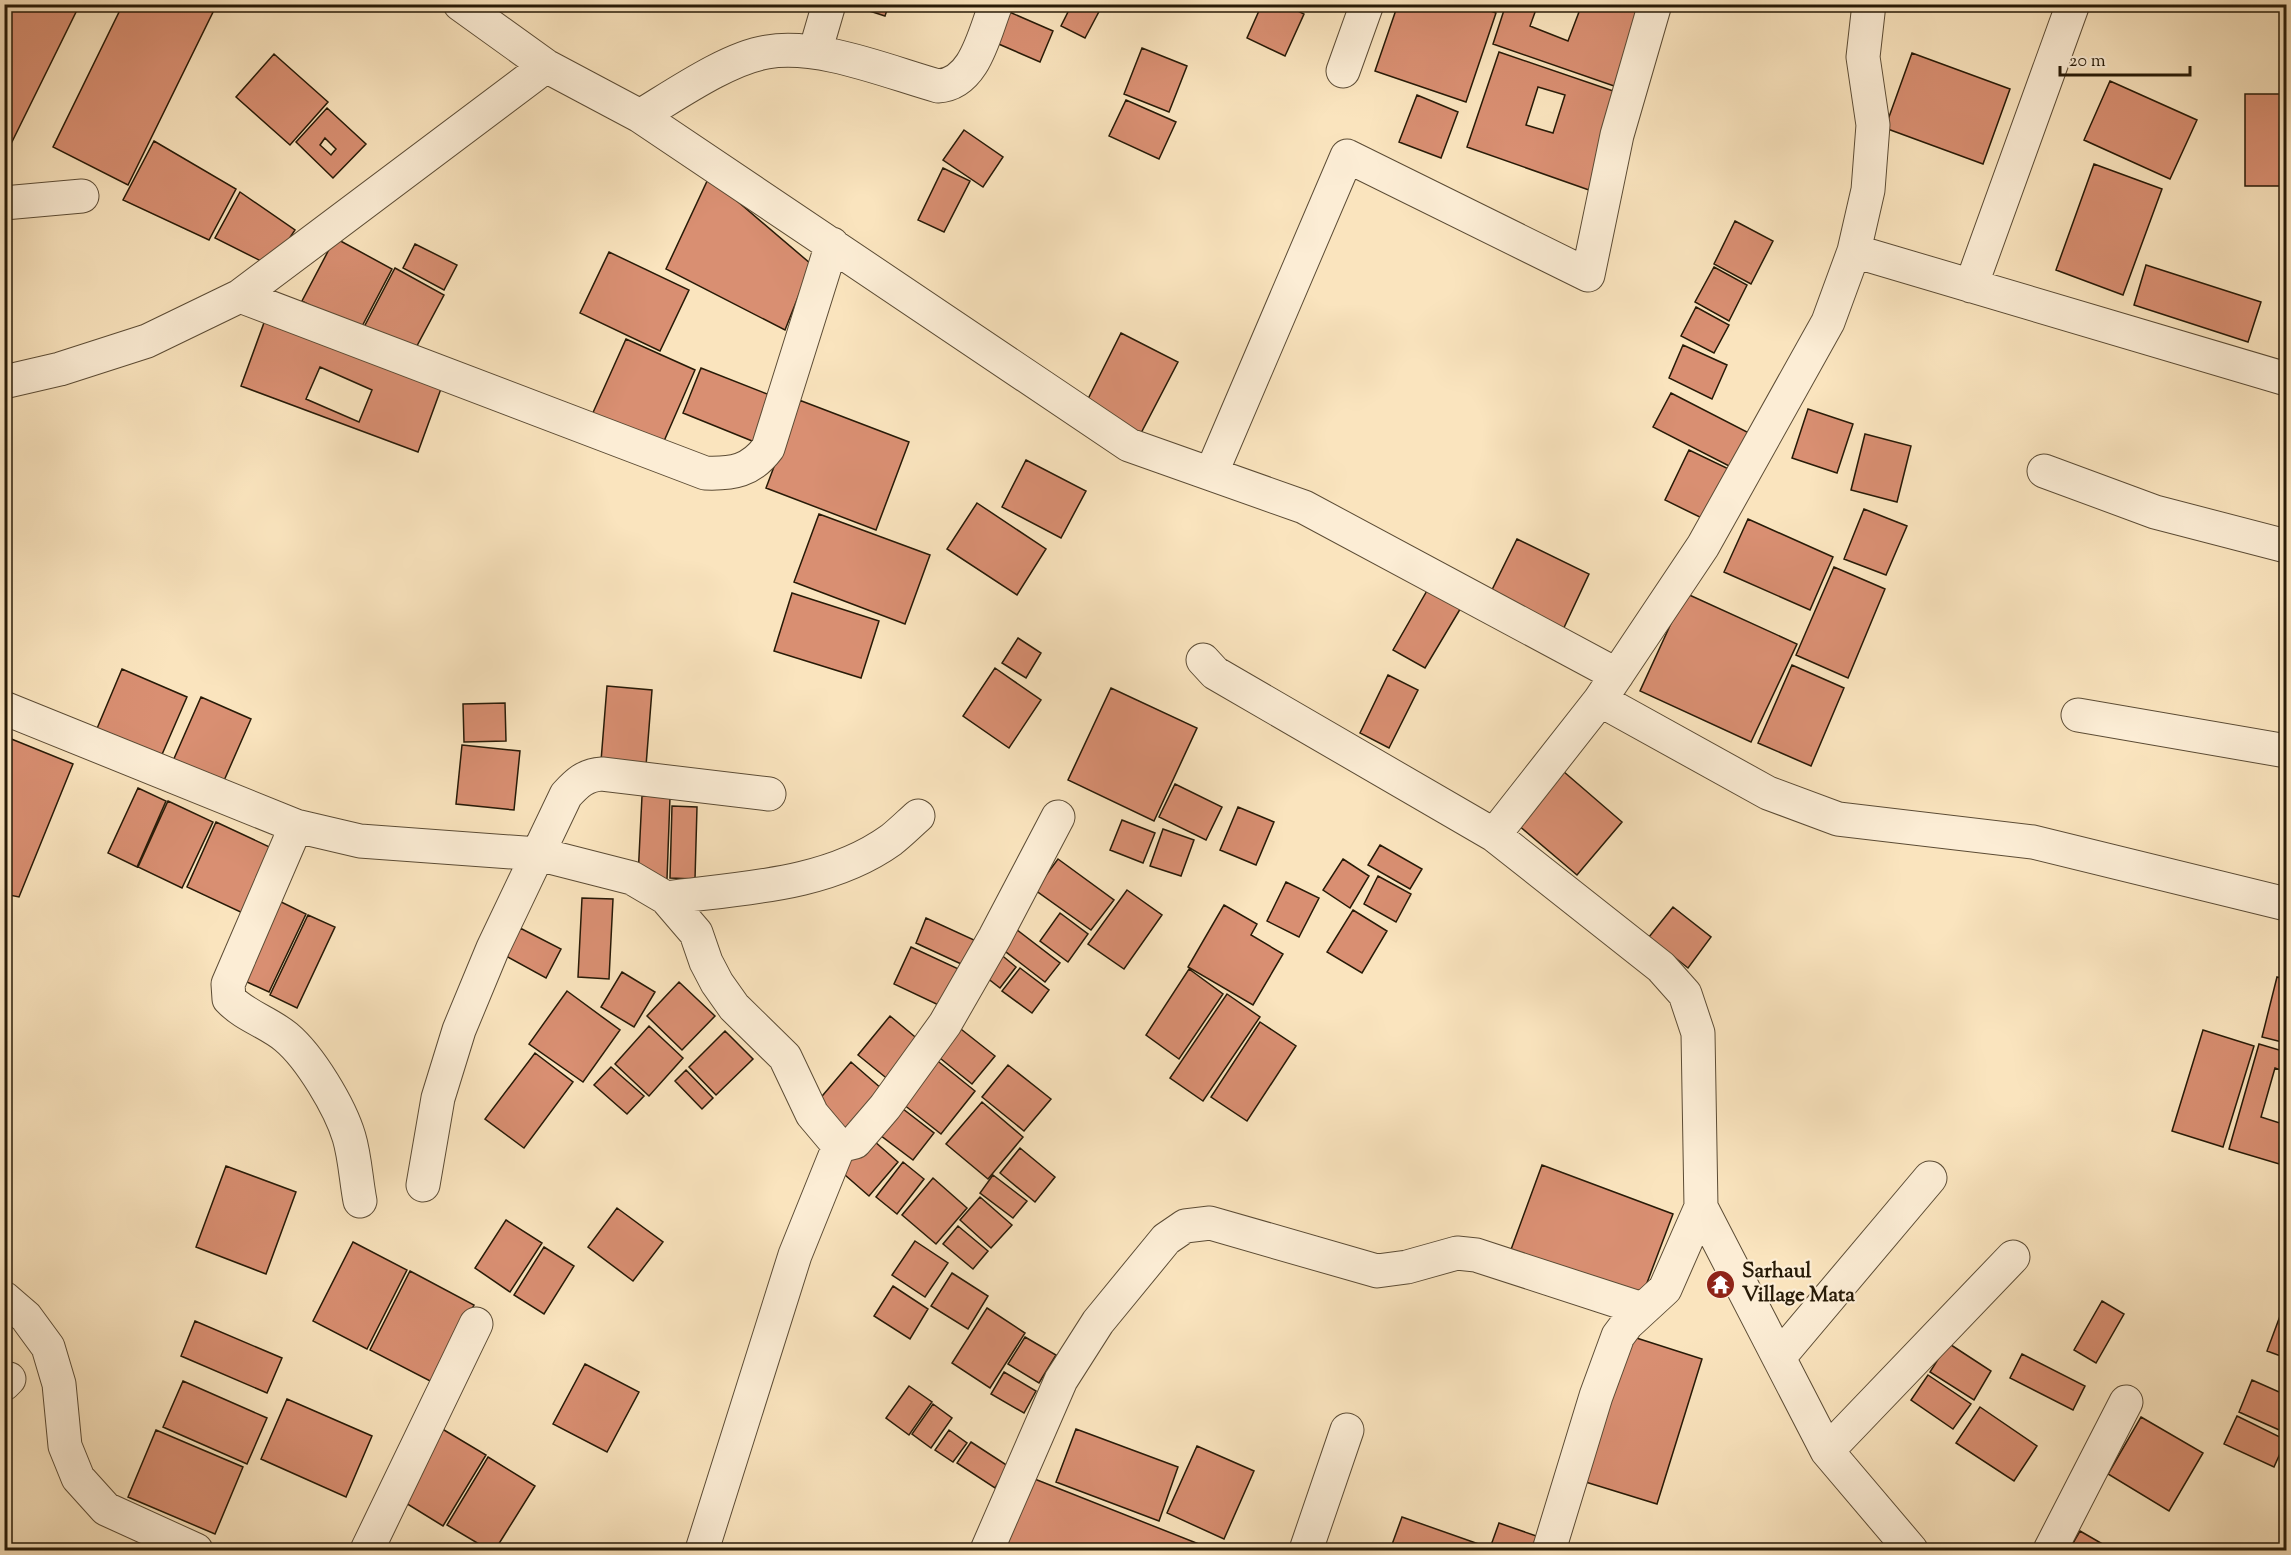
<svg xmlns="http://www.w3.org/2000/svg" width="2291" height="1555" viewBox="0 0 2291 1555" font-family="'Sorts Mill Goudy',serif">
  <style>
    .building { fill: #d98f72; stroke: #271a07; stroke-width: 1.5; fill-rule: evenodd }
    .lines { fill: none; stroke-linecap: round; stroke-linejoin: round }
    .minor-casing { stroke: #5c4c35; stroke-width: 35 }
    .minor { stroke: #fcedd5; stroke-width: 33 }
    .labels { text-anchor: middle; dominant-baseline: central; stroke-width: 4.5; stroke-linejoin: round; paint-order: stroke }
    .poi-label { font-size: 21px; font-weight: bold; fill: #271a07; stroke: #fcedd5; text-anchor: start }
  </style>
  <rect width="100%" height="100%" fill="#fae4be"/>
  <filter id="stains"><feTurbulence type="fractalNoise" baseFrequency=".00333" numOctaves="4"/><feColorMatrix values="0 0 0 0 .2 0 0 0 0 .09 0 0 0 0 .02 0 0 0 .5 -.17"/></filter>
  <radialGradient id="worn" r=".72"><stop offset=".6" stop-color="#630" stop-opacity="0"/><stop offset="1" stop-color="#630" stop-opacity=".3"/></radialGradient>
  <path class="building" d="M4 4H80L4 158Z
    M123 4H217L128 185 53 147Z
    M848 4H889L885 16Z
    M1072 4H1103L1085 38 1061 26Z
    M1262 4H1284L1304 14 1285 56 1247 38Z
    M1398 4H1472L1496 13 1466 102 1375 71Z
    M1506 4H1538L1530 26 1568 41 1582 4H1645L1617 87 1493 44Z
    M1007 11 1053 31 1040 62 994 42Z
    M1142 48 1187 66 1169 112 1124 94Z
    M1499 52 1622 94 1589 190 1467 147ZM1538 87 1565 95 1553 133 1526 125Z
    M1912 53 2010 89 1983 164 1885 128Z
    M274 54 328 102 290 145 236 97Z
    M2110 81 2197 120 2170 179 2084 140Z
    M2245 94H2286V186H2245Z
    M1417 95 1458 112 1441 158 1399 142Z
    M1126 100 1176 122 1159 159 1109 136Z
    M327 108 366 144 333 178 296 142ZM325 138 336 149 331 155 320 145Z
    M964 130 1003 157 983 187 943 160Z
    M154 141 236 189 209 240 123 200Z
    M2094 164 2162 189 2123 295 2056 270Z
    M943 168 970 181 944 232 918 220Z
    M709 177 811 264 785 330 666 269Z
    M240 192 295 230 271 266 215 238Z
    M1735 221 1773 241 1751 284 1714 264Z
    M335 238 392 269 359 332 302 301Z
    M415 244 457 265 444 290 403 268Z
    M609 252 689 290 660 351 580 313Z
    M2146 265 2261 302 2248 342 2134 305Z
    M1714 267 1747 285 1729 321 1695 302Z
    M395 268 444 295 411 357 362 331Z
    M1696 307 1729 325 1714 353 1681 336Z
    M265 320 442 386 418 452 241 386ZM320 367 372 390 359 422 306 399Z
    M1121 333 1178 362 1140 435 1084 407Z
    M626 339 695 370 661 448 591 417Z
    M1683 345 1727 365 1712 399 1669 378Z
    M701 368 780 399 762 445 683 413Z
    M1671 393 1749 433 1731 467 1653 427Z
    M799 400 909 442 876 530 766 488Z
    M1808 409 1853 424 1837 473 1792 458Z
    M1865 434 1911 446 1897 502 1851 490Z
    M1689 450 1735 472 1710 522 1665 500Z
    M1026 460 1086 491 1061 538 1002 507Z
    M977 503 1046 549 1017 595 947 549Z
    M1864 509 1907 526 1886 575 1844 559Z
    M819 514 930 555 905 624 794 582Z
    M1748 519 1833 557 1810 610 1724 572Z
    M1517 539 1589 574 1561 634 1488 598Z
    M1834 567 1885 589 1848 678 1796 655Z
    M1432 582 1465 601 1425 668 1393 650Z
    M792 593 879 621 861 678 774 651Z
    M1685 593 1797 644 1751 742 1640 691Z
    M1018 638 1041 653 1026 678 1002 663Z
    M1792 665 1844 688 1811 766 1758 743Z
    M995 668 1041 700 1009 748 963 716Z
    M122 669 187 697 157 766 93 738Z
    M1388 675 1418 690 1389 748 1360 733Z
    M607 686 652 690 646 766 601 761Z
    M1111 688 1197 728 1154 821 1068 780Z
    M201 697 251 719 219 792 169 770Z
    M505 703 506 741 464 742 463 704Z
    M4 736 73 764 19 897 4 894Z
    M462 745 520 751 514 810 456 804Z
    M1556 765 1622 822 1577 875 1511 819Z
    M1175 784 1222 807 1206 840 1159 817Z
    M138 788 166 801 137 867 108 853Z
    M642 796 670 797 667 879 638 877Z
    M168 801 213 822 182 888 138 867Z
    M672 806 697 807 695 879 670 878Z
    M1238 807 1274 822 1256 865 1220 850Z
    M1122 820 1155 833 1143 863 1110 850Z
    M216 822 276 850 247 915 187 887Z
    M1163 829 1194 840 1181 876 1150 866Z
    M1380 845 1422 869 1410 889 1368 865Z
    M1058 859 1114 900 1091 930 1035 890Z
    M1343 859 1369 876 1350 908 1323 890Z
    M1378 876 1411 894 1396 922 1364 904Z
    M1286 882 1319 898 1299 937 1267 921Z
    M1127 890 1162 915 1124 969 1088 944Z
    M582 898 613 899 609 979 578 977Z
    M275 899 306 914 269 992 236 977Z
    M1224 905 1257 924 1251 935 1283 954 1253 1005 1188 967Z
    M1673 907 1711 937 1688 968 1649 937Z
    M1353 910 1387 931 1362 973 1327 952Z
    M1060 913 1088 934 1068 962 1040 941Z
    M308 915 335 927 297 1008 270 995Z
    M926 918 985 945 974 970 916 943Z
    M1012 926 1060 963 1045 982 997 945Z
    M520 928 561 949 546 978 506 956Z
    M911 947 965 972 947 1009 894 984Z
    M993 948 1016 967 1000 988 977 970Z
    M1020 968 1049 990 1032 1013 1002 991Z
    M1189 969 1223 994 1179 1059 1146 1035Z
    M622 972 655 992 634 1027 601 1007Z
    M2277 977 2286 979V1043L2262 1037Z
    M679 982 715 1016 682 1050 647 1016Z
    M567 991 620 1030 583 1082 529 1044Z
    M1227 994 1260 1017 1203 1101 1170 1078Z
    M890 1016 926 1046 895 1085 858 1055Z
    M952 1022 995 1056 972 1084 930 1050Z
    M1260 1022 1296 1046 1247 1121 1211 1097Z
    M649 1026 683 1058 649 1096 615 1064Z
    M2203 1030 2254 1046 2223 1147 2172 1131Z
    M725 1031 753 1059 716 1095 689 1067Z
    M2259 1044 2286 1052V1072L2275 1068 2261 1117 2286 1125V1166L2229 1149Z
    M535 1053 573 1082 524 1148 485 1119Z
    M929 1054 975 1091 941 1134 894 1097Z
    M851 1062 890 1096 850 1142 812 1108Z
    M1008 1065 1051 1099 1024 1131 982 1097Z
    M611 1067 644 1096 627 1114 594 1085Z
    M686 1070 713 1098 702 1109 675 1081Z
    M894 1102 934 1133 913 1160 872 1129Z
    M982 1102 1023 1137 988 1179 946 1144Z
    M866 1134 898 1162 869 1196 837 1168Z
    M1020 1148 1055 1177 1035 1202 1000 1173Z
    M903 1162 924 1179 897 1214 876 1197Z
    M1542 1165 1673 1214 1639 1304 1509 1255Z
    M226 1166 296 1192 266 1274 196 1247Z
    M993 1175 1027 1201 1013 1218 980 1193Z
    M933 1178 967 1208 936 1244 902 1215Z
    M980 1197 1012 1225 991 1248 960 1220Z
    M617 1208 663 1242 633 1281 588 1247Z
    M506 1220 542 1243 510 1292 475 1268Z
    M958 1226 988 1251 973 1269 943 1244Z
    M915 1241 948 1263 925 1297 892 1275Z
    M353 1242 407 1270 367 1349 313 1321Z
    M544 1247 574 1266 544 1314 514 1295Z
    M410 1271 474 1305 434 1383 370 1350Z
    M952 1273 988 1296 968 1329 931 1306Z
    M893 1286 928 1309 910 1339 874 1316Z
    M2102 1301 2124 1314 2096 1363 2074 1350Z
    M987 1308 1025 1333 990 1388 952 1363Z
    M2280 1316 2286 1319V1358L2267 1351Z
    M195 1321 282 1358 267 1393 181 1356Z
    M1624 1334 1702 1359 1657 1504 1579 1480Z
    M1025 1337 1056 1355 1039 1383 1008 1364Z
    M1948 1343 1991 1371 1974 1400 1930 1372Z
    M2022 1354 2085 1386 2073 1410 2010 1378Z
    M585 1364 639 1392 607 1452 553 1424Z
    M1004 1372 1036 1391 1024 1413 991 1394Z
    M1928 1375 1971 1404 1953 1429 1911 1400Z
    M2252 1380 2286 1395V1433L2239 1412Z
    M183 1381 267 1418 247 1464 163 1427Z
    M909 1386 932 1402 909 1435 886 1418Z
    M287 1399 372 1436 346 1497 261 1459Z
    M933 1404 952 1418 931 1448 912 1434Z
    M1980 1407 2037 1446 2014 1481 1956 1443Z
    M2237 1416 2286 1440 2274 1467 2224 1444Z
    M2141 1417 2203 1453 2169 1511 2108 1474Z
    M439 1427 486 1455 443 1526 396 1497Z
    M1076 1429 1178 1467 1159 1521 1056 1482Z
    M156 1430 243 1467 215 1534 128 1497Z
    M949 1430 967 1443 953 1462 935 1450Z
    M971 1442 1008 1466 995 1488 957 1463Z
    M1197 1446 1254 1471 1224 1539 1167 1513Z
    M488 1457 535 1486 495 1550H489L447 1525Z
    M1022 1474 1214 1550H993Z
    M1402 1517 1490 1548 1499 1523 1545 1539 1541 1550H1390Z
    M2080 1531 2113 1550H2069Z"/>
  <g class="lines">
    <defs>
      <path id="minor" d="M460 4 546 66 640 116 1129 445 1304 507 1617 675
        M815 52 829 4
        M1343 71 1367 4
        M640 116C675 95 728 58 767 52 819 43 888 72 938 86 975 84 984 34 996 4
        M4 203 82 196
        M1854 251 2286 379
        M1971 286 2073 4
        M240 296 705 473C733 474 751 471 768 448L832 244
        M4 382 60 369 147 341 240 296 546 66
        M2044 471 2155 512 2286 546
        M1211 474 1347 156 1588 275 1617 135 1655 4
        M1203 660 1215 673 1494 835 1661 967 1685 994 1698 1033 1701 1207 1827 1451 1911 1550
        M1600 700 1768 793 1838 819 2033 842 2286 904
        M4 708 296 826 360 841 538 854 632 878 666 898 696 933 706 962 717 983 734 1007 785 1057 812 1114 839 1146
        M2078 715 2286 751
        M296 826 228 984 229 999C245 1016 268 1022 286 1037 310 1057 340 1107 349 1137 355 1157 356 1180 360 1201
        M1494 835 1600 700 1703 546 1828 322 1854 251 1868 190 1873 125 1863 57 1869 4
        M666 898C741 888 827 886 891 840 900 833 909 824 918 816
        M423 1185 438 1098 459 1030 493 948 566 795C577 783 585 775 602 774L769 794
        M4 1298 26 1317 48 1347 59 1384 65 1446 78 1478 106 1509 196 1550
        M1780 1356 1930 1178
        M4 1384 9 1379
        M1827 1451 2013 1257
        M367 1550 476 1324
        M702 1550 795 1255 839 1146 855 1142 885 1107 945 1024 995 937 1058 817
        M987 1550 1061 1380 1098 1322 1166 1239 1185 1226 1210 1223 1377 1271 1407 1267 1457 1253 1476 1255 1642 1309
        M1306 1550 1347 1430
        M1549 1550 1596 1396 1618 1336 1627 1324 1665 1289 1701 1207
        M2050 1550 2126 1402"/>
    </defs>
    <use href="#minor" class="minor-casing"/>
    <use href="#minor" class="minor"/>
  </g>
  <defs>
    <symbol id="temple-disc" viewBox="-11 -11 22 22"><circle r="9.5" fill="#8f2418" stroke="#fcedd5"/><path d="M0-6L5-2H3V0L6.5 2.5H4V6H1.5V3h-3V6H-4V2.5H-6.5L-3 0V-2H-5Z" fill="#fff"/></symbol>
  </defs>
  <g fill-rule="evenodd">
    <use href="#temple-disc" x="1704" y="1268" width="33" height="33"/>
  </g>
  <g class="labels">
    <g class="poi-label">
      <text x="1742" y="1272">Sarhaul<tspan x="1742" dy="24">Village Mata</tspan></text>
    </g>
  </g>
  <rect width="2291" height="1555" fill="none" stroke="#fae4be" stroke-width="24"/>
  <rect x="6" y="6" width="2279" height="1543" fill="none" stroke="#271a07" stroke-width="3"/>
  <rect x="12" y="12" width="2267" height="1531" fill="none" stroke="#271a07" stroke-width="1.5"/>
  <path d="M2060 66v9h130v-9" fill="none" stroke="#271a07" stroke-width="3"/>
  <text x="2069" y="66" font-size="18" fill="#271a07" stroke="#fcedd5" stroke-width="4.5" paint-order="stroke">20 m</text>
  <rect width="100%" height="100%" filter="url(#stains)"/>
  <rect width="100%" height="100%" fill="url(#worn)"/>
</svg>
